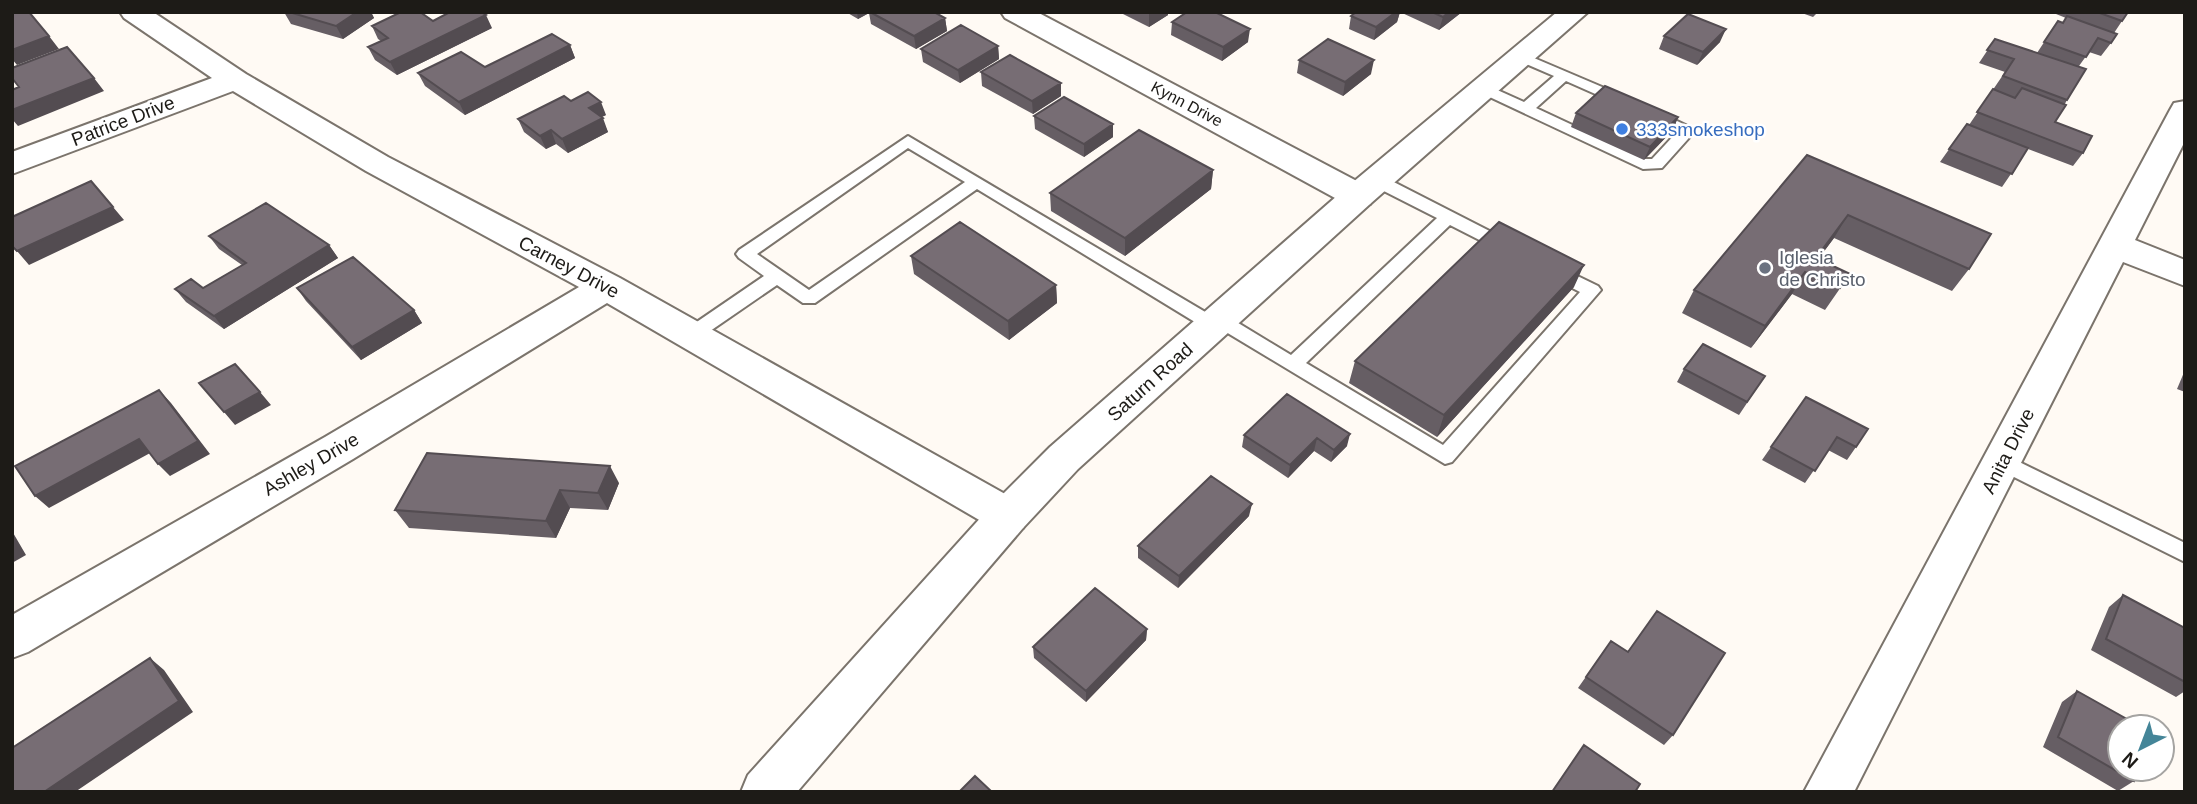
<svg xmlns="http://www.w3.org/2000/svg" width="2197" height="804" viewBox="0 0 2197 804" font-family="Arial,sans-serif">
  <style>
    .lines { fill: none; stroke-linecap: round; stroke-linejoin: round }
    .service-casing { stroke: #7b746c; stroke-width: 4 }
    .minor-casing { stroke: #7b746c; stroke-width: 4 }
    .tertiary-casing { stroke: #7b746c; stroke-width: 4 }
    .service { fill: #fff; fill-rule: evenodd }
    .minor { fill: #fff; fill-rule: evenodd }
    .tertiary { fill: #fff; fill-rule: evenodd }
    .wall { fill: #665e64 }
    .shaded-wall { fill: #534c51 }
    .building { fill: #776d74; stroke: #534c51; stroke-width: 2 }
    .shop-dot { fill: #3f7fe0; stroke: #fff; stroke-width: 2.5 }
    .worship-dot { fill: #6b7280; stroke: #fff; stroke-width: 2.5 }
    .labels { text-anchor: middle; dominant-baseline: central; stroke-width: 5; stroke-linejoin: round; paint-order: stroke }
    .far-street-label { font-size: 16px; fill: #1d1b17; stroke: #fff }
    .street-label { font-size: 19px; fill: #1d1b17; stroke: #fff }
    .shop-label { font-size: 19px; fill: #366cbe; stroke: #fff; text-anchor: start }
    .worship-label { font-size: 19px; fill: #5b616d; stroke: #fff; text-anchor: start }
  </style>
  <rect width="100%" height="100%" fill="#fffaf4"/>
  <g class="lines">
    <defs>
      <path id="service" d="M1522 53 1628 98 1631 101 1628 104H1618L1566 81 1536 108 1645 159H1652L1678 131 1646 117 1643 114 1646 111H1656L1696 130 1662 168 1643 169 1479 92 1476 89 1479 86 1484 84 1524 102 1554 76 1517 60 1515 57Z
        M908 136 1212 316 1225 315 1291 355 1437 218 1370 184 1368 180 1370 176H1382L1513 243 1516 247 1513 251H1501L1450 225 1306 363 1443 445 1580 292 1549 276 1546 272 1549 268H1561L1598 286 1601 290 1452 462 1445 464 1221 329 1208 330 977 189 815 303H803L777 285 697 340H685L682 335 685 330 764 276 739 258 736 254 739 250ZM908 148 965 182 809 290 757 254Z
        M2003 454 2185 543V562L1996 468 1993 462 1996 456Z"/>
      <path id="minor" d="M120 12H153L246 74 388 157 620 278 1023 504 1029 516 1023 528 1008 533 993 528 607 303 353 459 28 652 12 658V615L325 437 579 287 366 171 233 91 12 174V152L212 78 124 18Z
        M1001 12H1037L1370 188 1374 196 1370 204 1358 207 1346 204 1005 18Z
        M2185 101V141L2135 240 2185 260V286L2123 262 1854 792H1804L2170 110 2174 103Z"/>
      <path id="tertiary" d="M1557 12H1588L1370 204 1078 469 1023 528 797 792H741L748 775 993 504 1050 447 1346 188Z"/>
    </defs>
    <use href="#service" class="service-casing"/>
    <use href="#minor" class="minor-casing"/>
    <use href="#tertiary" class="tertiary-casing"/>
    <use href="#service" class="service"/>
    <use href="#minor" class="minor"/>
    <use href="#tertiary" class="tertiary"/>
  </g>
  <path class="wall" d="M284 12H371L374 18 343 39 291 24Z
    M846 12H934L945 18 947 31 916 49 871 24 869 13 858 19Z
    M1119 12H1168V15L1149 27Z
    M1356 12H1462L1439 30 1400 12 1397 22 1374 40 1349 29 1351 16Z
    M1799 12H1818L1813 17Z
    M2051 12H2128L2114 33 2111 43 2101 56 2089 52 2079 66 2067 100 2055 122 2083 153 2073 166 2028 149 2002 187 1940 162 1967 124 1969 125 2005 72 1979 63 1995 39 2037 53 2058 21 2063 23 2066 18Z
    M1172 22 1248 42 1222 61 1171 35Z
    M372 26 492 28 397 75 375 60 368 47 381 41 378 39Z
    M1664 36 1720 42 1697 65 1659 49Z
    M570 45 575 58 465 115 425 86 418 73 485 67Z
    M998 46 999 59 960 83 923 62 921 49Z
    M1299 60 1371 74 1343 96 1297 73Z
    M981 72 1061 83V96L1033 114 982 86Z
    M571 101 606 115 601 117 608 132 568 153 556 144 546 149 524 132 518 119Z
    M1576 113 1678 117 1673 130 1644 160 1571 127Z
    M1034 116 1113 137 1084 157 1035 129Z
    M1807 155 1969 269 1952 291 1834 238 1818 259 1850 274 1825 310 1792 294 1751 348 1682 313 1694 290Z
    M1213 170 1211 189 1125 256 1051 211 1050 193Z
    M209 236 329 245 338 258 224 329 186 302 175 289 203 288 242 265 219 249Z
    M911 256 1056 285 1057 303 1009 340 914 274Z
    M1574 287 1437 437 1349 383 1355 361Z
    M297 288 414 310 422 323 361 360 306 301Z
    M1684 369 1765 376 1739 415 1677 382Z
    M2185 370V392L2177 389Z
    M1287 394 1347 446 1331 462 1314 451 1288 478 1242 447 1244 435Z
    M1806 397 1856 447 1847 460 1828 450 1805 483 1762 460Z
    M619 483 608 510 570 508 556 538 409 528 395 510Z
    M1249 516 1178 588 1138 558V546Z
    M2123 595 2185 628V691L2176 697 2091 650 2109 607Z
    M1147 629 1146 640 1086 702 1034 658 1033 647Z
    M1611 641 1628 652 1673 735 1664 745 1578 688Z
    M2077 691 2134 781 2118 791 2043 747 2062 702Z"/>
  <path class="shaded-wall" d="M357 12H371L374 18 343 39 336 26Z
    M857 12H869V13L858 19Z
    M1152 12H1168V15L1149 27V14Z
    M1396 12H1400L1397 22 1374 40 1376 27Z
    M1449 12H1462L1439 30 1443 17Z
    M486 15 492 28 397 75 390 62Z
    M945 18 947 31 916 49 914 36Z
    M1250 29 1248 42 1222 61 1223 47Z
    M1726 29 1720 42 1697 65 1703 52Z
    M49 36 59 49 17 65 12 59V50Z
    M570 45 575 58 465 115 459 102Z
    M998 46 999 59 960 83 958 70Z
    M1374 60 1371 74 1343 96 1345 82Z
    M94 78 104 91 18 126 12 119V110Z
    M1061 83V96L1033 114 1032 101Z
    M601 102 606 115 594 121 589 108Z
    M1678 117 1673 130 1644 160 1650 147Z
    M603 118 608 132 568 153 562 139Z
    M1113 124V137L1084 157V144Z
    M551 130 556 144 546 149 540 136Z
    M1213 170 1211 189 1125 256V238Z
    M113 207 124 220 29 265 17 251Z
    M1848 215 1834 238 1808 273 1816 258Z
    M329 245 338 258 224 329 214 316Z
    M1584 265 1574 287 1437 437 1444 415Z
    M1805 272 1792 294 1751 348 1765 326Z
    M1056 285 1057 303 1009 340 1008 321Z
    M414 310 422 323 361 360 352 347Z
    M159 390 171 403 210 454 170 476 158 464Z
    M260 392 271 405 235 425 224 412Z
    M1350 434 1347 446 1331 462 1334 450Z
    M1317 438 1314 451 1288 478 1290 465Z
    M139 439 152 452 49 508 35 496Z
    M610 466 619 483 608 510 598 493Z
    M560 490 570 508 556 538 546 521Z
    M1252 504 1249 516 1178 588 1179 576Z
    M12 531 26 555 12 563Z
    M1147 629 1146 640 1086 702V691Z
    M150 658 164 670 193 712 75 792H44Z"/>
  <path class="building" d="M12 12H29L49 36 12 50Z
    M289 12H357L336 26Z
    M401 12H420L433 21 450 12H481L486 15 390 62 368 47 388 38 372 26Z
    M870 12H934L945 18 914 36Z
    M1187 12H1215L1250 29 1223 47 1172 22Z
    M1356 12H1396L1376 27 1351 16Z
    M1432 12H1449L1443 17Z
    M2097 12H2128L2122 21Z
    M1688 14 1726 29 1703 52 1664 36Z
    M2067 16 2117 34 2111 43 2098 38 2086 57 2044 42 2058 21 2063 23Z
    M961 25 998 46 958 70 921 49Z
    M552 34 570 45 459 102 418 73 461 52 485 67Z
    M1328 39 1374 60 1345 82 1299 60Z
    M1995 39 2086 69 2067 100 2003 76 2014 59 1987 50Z
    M67 47 94 78 12 110V90L19 87 12 78V68Z
    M1010 55 1061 83 1032 101 981 72Z
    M1605 86 1678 117 1650 147 1576 113Z
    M2022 88 2066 105 2055 122 2092 136 2083 153 1977 112 1993 89 2015 98Z
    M588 92 601 102 589 108 603 118 562 139 551 130 540 136 518 119 564 96 571 101Z
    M1064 97 1113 124 1084 144 1034 116Z
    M1967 124 2028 148 2012 174 1949 149Z
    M1139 130 1213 170 1125 238 1050 193Z
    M1807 155 1991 234 1969 269 1848 215 1816 258 1850 274 1840 288 1805 272 1765 326 1694 290Z
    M91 181 113 207 17 251 12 246V217Z
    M266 203 329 245 214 316 175 289 191 279 203 288 246 263 209 236Z
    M960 222 1056 285 1008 321 911 256Z
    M1499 222 1584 265 1444 415 1355 361Z
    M353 257 414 310 352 347 297 288Z
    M1703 344 1765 376 1747 402 1684 369Z
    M235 364 260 392 224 412 199 383Z
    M159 390 198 441 158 464 139 439 35 496 15 466Z
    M1287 394 1350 434 1334 450 1317 438 1290 465 1244 435Z
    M1806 397 1868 429 1856 447 1837 437 1815 471 1771 447Z
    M427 453 610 466 598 493 560 490 546 521 395 510Z
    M1211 476 1252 504 1179 576 1138 546Z
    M1095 588 1147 629 1086 691 1033 647Z
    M2123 595 2185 628V682L2106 639Z
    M1657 611 1725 653 1673 735 1586 677 1611 641 1628 652Z
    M150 658 179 701 44 792H12V748Z
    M2077 691 2141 727H2120V769H2139L2134 781 2058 737Z
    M1584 745 1640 784 1635 792H1552Z
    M975 776 992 792H959Z"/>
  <circle class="shop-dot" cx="1622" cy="129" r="7"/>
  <circle class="worship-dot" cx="1765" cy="268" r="7"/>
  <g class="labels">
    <g class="far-street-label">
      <text transform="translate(1187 104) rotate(28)">Kynn Drive</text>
    </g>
    <g class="street-label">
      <text transform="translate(123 121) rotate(-21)">Patrice Drive</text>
      <text transform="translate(569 267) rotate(28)">Carney Drive</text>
      <text transform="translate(1150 382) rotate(-42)">Saturn Road</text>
      <text transform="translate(2008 451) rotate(-63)">Anita Drive</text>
      <text transform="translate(311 464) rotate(-30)">Ashley Drive</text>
    </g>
    <g class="shop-label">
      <text x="1636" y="129">333smokeshop</text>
    </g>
    <g class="worship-label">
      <text x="1779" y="257">Iglesia<tspan x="1779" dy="22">de Christo</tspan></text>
    </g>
  </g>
  <rect width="2197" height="804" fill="none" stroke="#1d1b17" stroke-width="28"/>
  <g transform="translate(2141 748) rotate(222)"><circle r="33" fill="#ffffff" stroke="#a5a4a2" stroke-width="2"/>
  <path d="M0-5L12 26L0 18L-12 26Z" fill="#448598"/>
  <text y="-10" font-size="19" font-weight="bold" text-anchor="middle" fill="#1d1b17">N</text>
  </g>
</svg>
